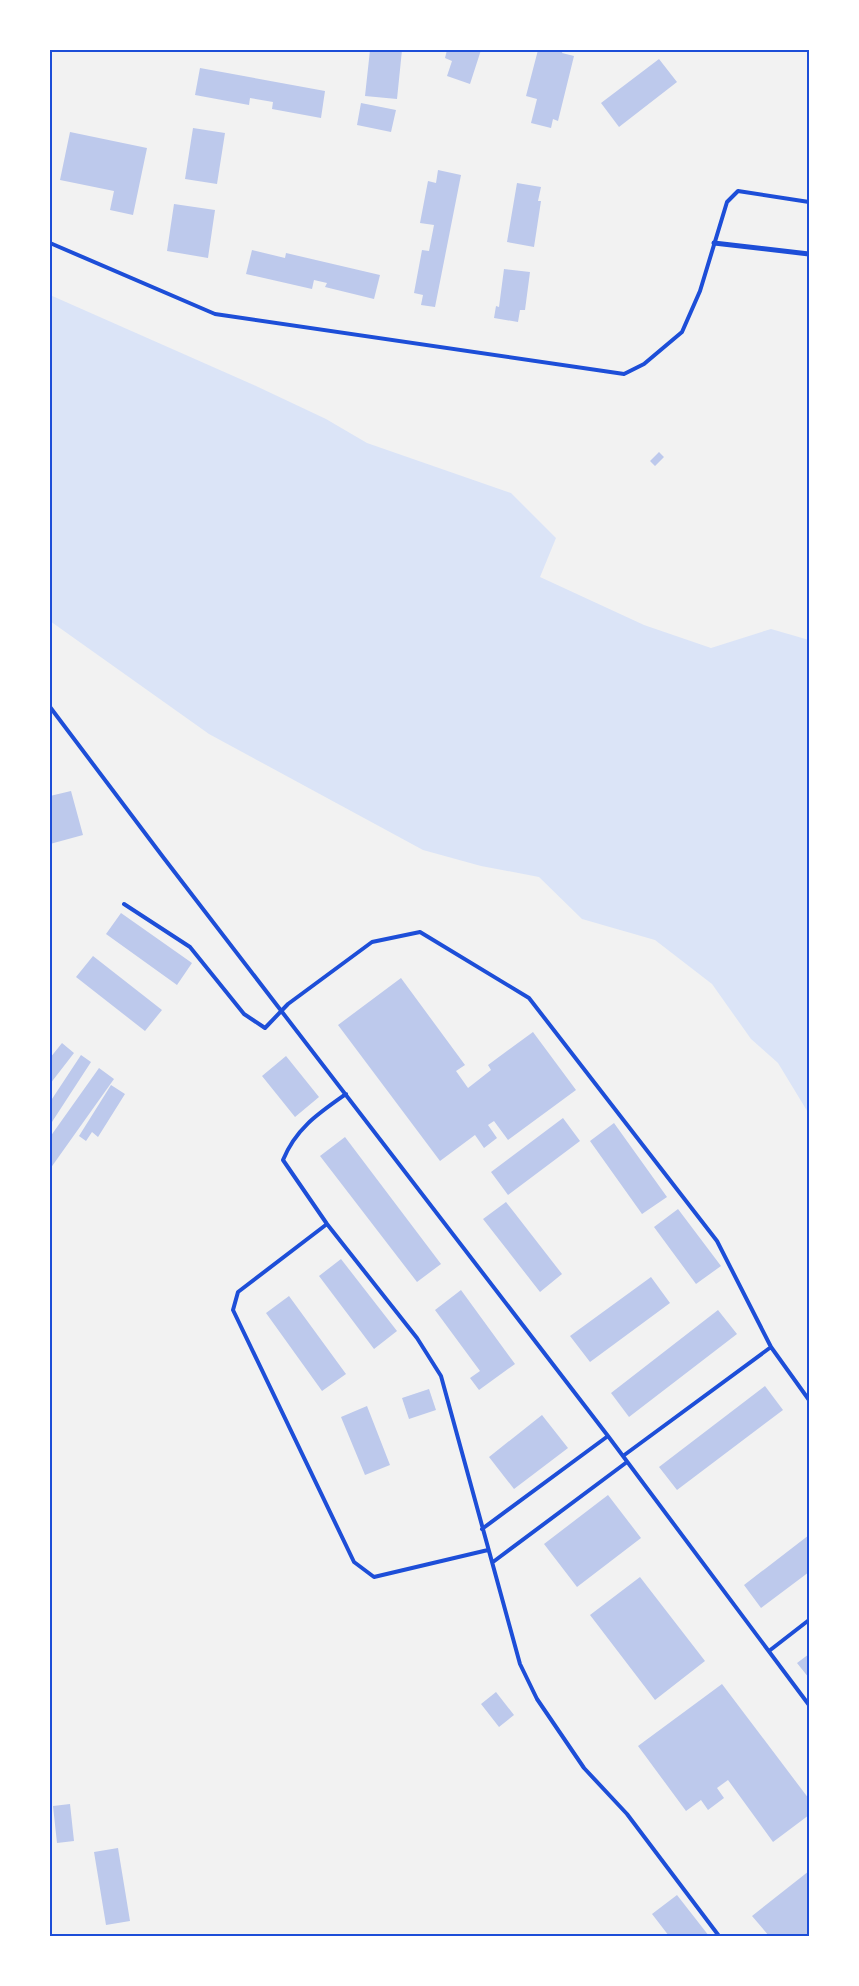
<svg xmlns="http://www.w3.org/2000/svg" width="859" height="1986" viewBox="0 0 859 1986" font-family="'Archivo Narrow',sans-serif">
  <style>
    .green { fill: #dbe4f7 }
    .building { fill: #bdc9ec }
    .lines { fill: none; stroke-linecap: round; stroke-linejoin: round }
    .service { stroke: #1d4ed8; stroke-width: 4 }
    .minor { stroke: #1d4ed8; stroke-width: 5 }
    .neatline { fill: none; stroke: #1d4ed8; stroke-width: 2 }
  </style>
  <rect width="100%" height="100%" fill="#f2f2f2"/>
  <path class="green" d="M50 295 256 386 326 419 367 443 511 493 556 538 540 577 644 625 711 648 771 629 809 640V1114L778 1063 751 1039 712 984 655 940 582 919 539 877 481 866 423 850 209 734 50 621Z"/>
  <path class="building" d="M370 50H402L397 99 365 96Z
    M447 50H481L470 84 447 76 452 61 445 58Z
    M538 50H563L562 53 574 56 558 121 553 119 551 128 531 123 537 99 526 96Z
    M659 59 677 82 619 127 601 103Z
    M200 68 325 91 321 118 272 109 273 102 250 98 249 105 195 95Z
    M361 103 396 110 391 132 357 125Z
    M193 128 225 133 217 184 185 179Z
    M70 132 147 148 133 215 110 210 114 191 60 180Z
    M438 170 461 175 435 307 421 305 423 295 414 293 422 250 429 251 434 225 420 223 428 181 436 183Z
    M517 183 541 187 538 201H541L534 247 507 242Z
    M174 204 215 210 208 258 167 251Z
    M252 250 285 258 286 253 380 275 374 299 325 287 327 283 314 280 312 289 246 274Z
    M504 269 530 272 525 310H520L518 322 494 318 496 306 499 307Z
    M659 452 664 457 655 466 650 461Z
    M71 791 83 835 50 844V796Z
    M121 913 192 963 177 985 106 934Z
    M93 956 162 1010 145 1031 76 977Z
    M401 978 465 1065 456 1071 468 1088 491 1070 488 1065 533 1032 576 1090 508 1140 494 1121 488 1125 497 1138 484 1148 475 1135 440 1161 338 1025Z
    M62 1043 74 1053 50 1084V1058Z
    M81 1055 91 1062 50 1125V1102Z
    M286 1056 319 1097 295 1117 262 1076Z
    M99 1068 114 1079 50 1169V1137Z
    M111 1085 125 1094 98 1137 92 1132 86 1141 79 1136Z
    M563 1118 580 1141 508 1195 491 1172Z
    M614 1123 667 1197 642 1214 590 1141Z
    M345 1137 441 1264 417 1282 320 1156Z
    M506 1202 562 1274 540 1292 483 1219Z
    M678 1209 721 1266 696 1284 654 1227Z
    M341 1259 397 1331 374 1349 319 1276Z
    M651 1277 670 1303 590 1362 570 1336Z
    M461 1290 515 1364 479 1390 470 1378 480 1371 435 1310Z
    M289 1296 346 1374 322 1391 266 1313Z
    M718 1310 737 1334 629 1417 611 1393Z
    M765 1386 783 1410 677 1490 659 1467Z
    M429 1389 436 1410 409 1419 402 1398Z
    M367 1406 390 1465 365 1475 341 1417Z
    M542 1415 568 1448 514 1489 489 1457Z
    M608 1495 641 1538 577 1587 544 1544Z
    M809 1535V1572L761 1608 744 1585Z
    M640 1577 705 1661 655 1700 590 1615Z
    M809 1654V1678L797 1663Z
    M722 1684 809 1799V1815L773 1842 728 1780 717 1788 724 1798 708 1810 701 1800 686 1811 638 1746Z
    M496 1692 514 1715 499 1727 481 1704Z
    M70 1804 74 1841 57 1843 53 1806Z
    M118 1848 130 1921 106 1925 94 1852Z
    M809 1871V1936H769L752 1916Z
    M677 1895 709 1936H669L652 1914Z"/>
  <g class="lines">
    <path class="service" d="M50 243 215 314 624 374 644 364 682 332 700 291 727 202 738 191 809 202
      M50 707 163 857 608 1436 809 1705
      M124 904 190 947 244 1014 265 1028 288 1004 372 942 420 932 529 998 717 1241 771 1347
      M346 1094C319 1113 296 1128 283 1160L327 1224 417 1338 441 1376 520 1664 537 1699 584 1768 627 1814 719 1936
      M327 1224 238 1292 233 1310 354 1562 374 1577 488 1550
      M623 1456 771 1347 809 1400
      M482 1529 608 1436
      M493 1562 627 1462
      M769 1651 809 1620"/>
    <path class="minor" d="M714 243 809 254"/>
  </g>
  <rect width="859" height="1986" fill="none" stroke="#ffffff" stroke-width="102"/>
  <rect x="51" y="51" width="757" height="1884" class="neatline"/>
</svg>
